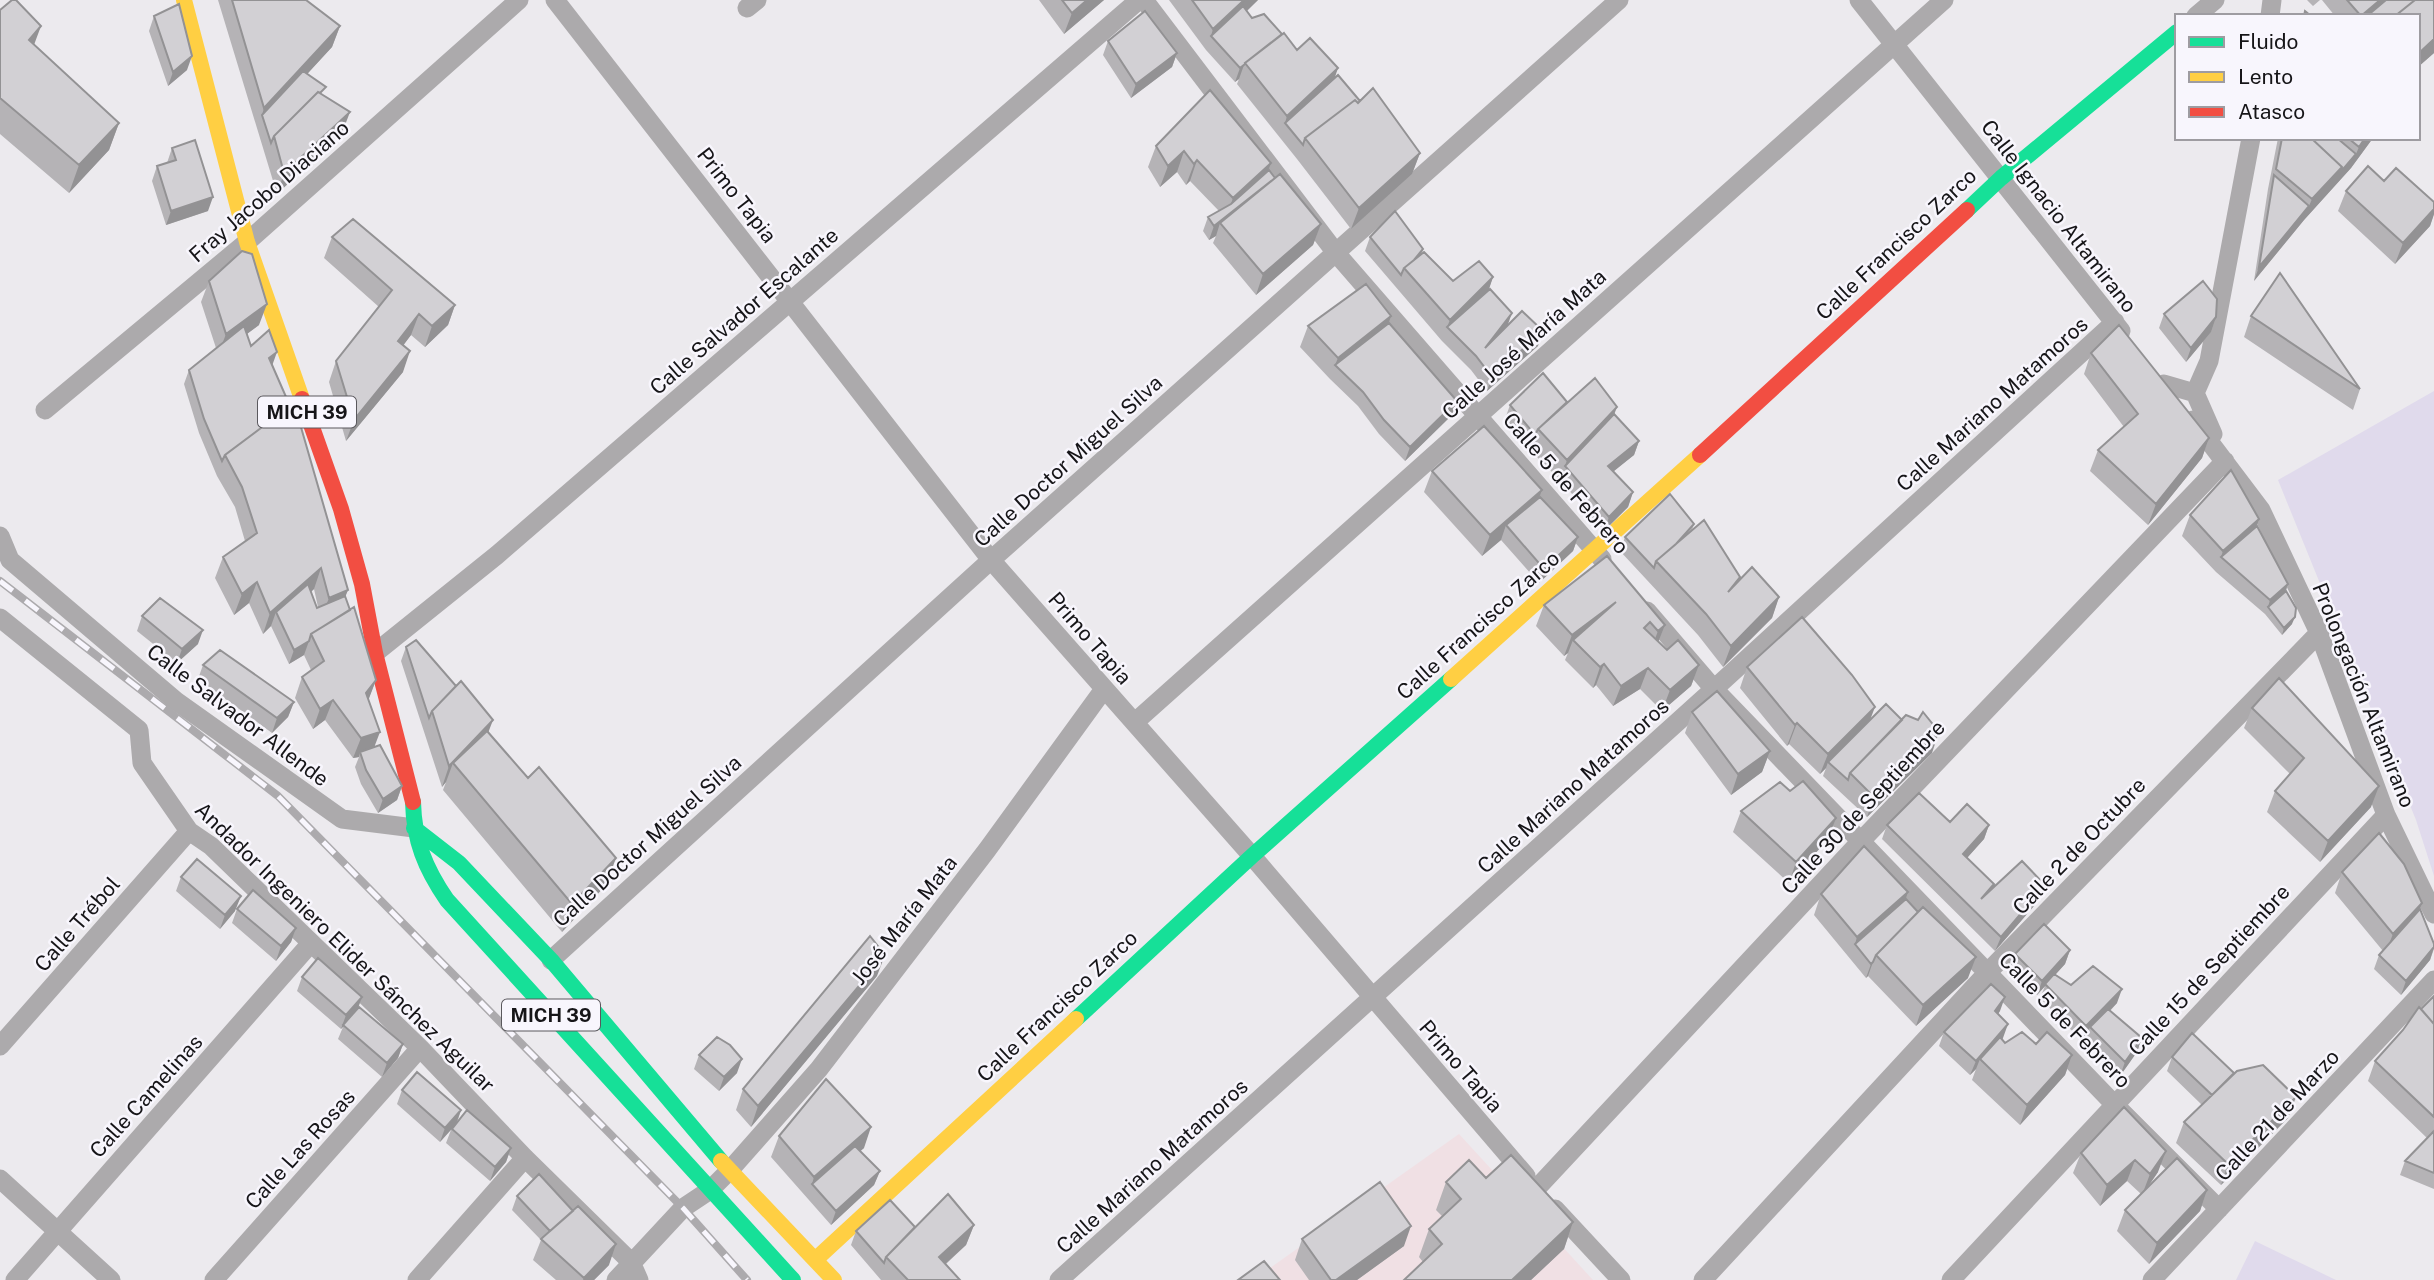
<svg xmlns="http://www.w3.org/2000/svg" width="2434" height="1280" viewBox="0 0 2434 1280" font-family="'Public Sans',sans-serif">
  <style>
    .education { fill: #f0e0e4 }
    .green { fill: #e0daec }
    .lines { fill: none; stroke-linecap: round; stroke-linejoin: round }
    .street { stroke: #acaaac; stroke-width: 19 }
    .fast { stroke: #16e098; stroke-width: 16 }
    .slow { stroke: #ffcf43; stroke-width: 16 }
    .jam { stroke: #f24e42; stroke-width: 16 }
    .rail-casing { stroke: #acaaad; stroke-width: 8 }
    .rail { stroke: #f8f6fd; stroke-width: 5; stroke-dasharray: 16; stroke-linecap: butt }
    .wall { fill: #b5b3b6; fill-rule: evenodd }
    .shaded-wall { fill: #939294 }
    .building { fill: #d2d0d4; stroke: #939294; stroke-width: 2 }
    .labels { text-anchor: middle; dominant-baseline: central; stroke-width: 5; stroke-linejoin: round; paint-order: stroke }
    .shield { fill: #f8f6fd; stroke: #5a585d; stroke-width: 2 }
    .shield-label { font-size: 19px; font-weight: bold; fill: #161518 }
    .street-label { font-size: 21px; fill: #161518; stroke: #f8f6fd }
  </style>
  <rect width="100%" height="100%" fill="#eceaee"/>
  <path class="education" d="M1459 1134 1593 1280H1253Z"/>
  <path class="green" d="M2434 391V876L2416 820 2278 480Z
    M2255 1241 2336 1280H2236Z"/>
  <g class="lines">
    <path class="street" d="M555 0 991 560 1252 856 1526 1176
      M1144 0 1336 253 1602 559
      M1859 0 2121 331
      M747 8 757 0
      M2196 16 2215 0
      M2270 16 2272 0
      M2164 384 2195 393
      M45 410 247 242 519 0
      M2193 420 2261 510 2319 633 2386 815 2434 914
      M2213 434 2195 393 2209 361 2251 138
      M0 536 10 560 176 701 342 819 414 828
      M1647 611 1714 689 2114 1104 2219 1209
      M0 618 139 730 142 763 189 831 211 846 420 1048 525 1158 631 1262 639 1280
      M375 653 497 555 1139 0
      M1135 722 1944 0
      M551 960 991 560 1619 0
      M0 1046 189 831
      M0 1179 111 1280
      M1537 1188 1860 842 2225 461
      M1555 1209 1621 1280
      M15 1280 311 943
      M214 1280 420 1048
      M417 1280 525 1158
      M616 1280 683 1208 710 1190 729 1171 819 1069 987 850 1104 689
      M1059 1280 1714 689 2115 322
      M1703 1280 1988 972 2319 633
      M1951 1280 2386 815
      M2152 1280 2434 980"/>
    <path class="fast" d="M1967 210 2001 178 2177 32
      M413 802C414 841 425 868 447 900L793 1280
      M414 828 459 863 551 960 721 1161
      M1076 1019 1252 856 1451 679"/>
    <path class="slow" d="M184 0 247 242 302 399
      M1451 679 1700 455
      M721 1161 834 1280
      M815 1260 1076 1019"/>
    <path class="jam" d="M302 399 341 509 362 584 375 653 413 802
      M1700 455 1967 210"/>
    <defs>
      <path id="rail" d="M0 581 278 796 683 1208 747 1280"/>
    </defs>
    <use href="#rail" class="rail-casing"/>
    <use href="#rail" class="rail"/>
  </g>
  <path class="wall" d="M218 0H306L340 26 332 47 307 74 323 95 342 133 277 194Z
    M1039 0H1104L1064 34Z
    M1169 0H1258L1247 11 1252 18 1335 78 1420 153 1412 174 1351 229 1297 159 1237 84 1239 79 1235 82 1206 50Z
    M2307 0H2320L2313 6Z
    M2322 0H2434V53L2418 67V16H2335Z
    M0 10 34 45 119 123 109 150 69 193 0 134Z
    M154 16 187 70 168 86 149 31Z
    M1108 41 1177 53 1172 67 1131 98 1103 55Z
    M2278 138H2373L2351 168 2304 220 2254 281 2268 189Z
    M1156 146 1269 170 1321 224 1313 245 1256 295 1213 243 1216 236 1209 240 1203 231 1208 217 1219 211 1190 181 1186 185 1177 172 1160 187 1148 167Z
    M172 148 208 211 166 225 152 181 157 166 167 163Z
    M2384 181 2434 202V214L2430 226 2395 264 2338 211 2346 191Z
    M332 237 455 305 448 325 425 347 411 335 403 345V372L346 441 329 382 336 361 379 307 324 258Z
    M1370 237 1423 249 1422 254 1453 281 1493 277 1488 291 1508 324 1538 346 1487 391 1471 370 1442 341 1365 251Z
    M209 281 259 325 247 334 251 346 272 364 348 590 345 596 376 680 368 700 375 747 402 786 397 800 378 813 361 784 355 767 359 757 353 758 325 720 313 729 295 698 302 677 311 670 304 655 289 664 271 626 263 634 249 603 234 615 215 578 223 557 245 541 235 507 217 476 199 433 184 384 189 370 216 348 201 302ZM314 589 318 607 317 608 311 592Z
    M2164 314 2216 317 2211 332 2186 362 2159 328Z
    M2251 316 2360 389 2353 410 2244 337Z
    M1389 323 1457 401 1452 415 1405 461 1379 434 1358 406 1330 379 1300 347 1308 326Z
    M2091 353 2209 438 2202 458 2148 525 2090 471 2098 450 2124 427 2084 374Z
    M1567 402 1614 414 1639 441 1634 455 1613 471 1633 492 1628 507 1604 531 1560 480 1530 450 1505 419 1510 405Z
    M1432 471 1540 497 1578 537 1573 551 1539 583 1501 540 1482 556 1424 492Z
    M2190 515 2257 526 2288 584 2286 591 2292 624 2282 635 2265 614 2216 572 2182 536Z
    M1694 524 1692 530 1738 581 1779 597 1772 618 1723 667 1698 635 1620 551 1625 537Z
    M1544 605 1665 625 1658 642 1667 650 1699 665 1691 686 1662 711 1640 689 1613 706 1596 685 1593 688 1565 660 1568 653 1564 656 1536 626Z
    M142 616 198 644 177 663 137 631Z
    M406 647 488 732 606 885 562 932 443 790 446 782 442 787 401 661Z
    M203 665 294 702 288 717 272 733 198 679Z
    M1747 667 1870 720 1932 753 1867 817 1823 776 1826 768 1820 774 1789 744 1787 746 1740 688Z
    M2252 708 2371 807 2320 862 2267 812 2275 791 2290 774 2244 728Z
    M1692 712 1770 751 1762 772 1731 795 1685 733Z
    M1741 811 1828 839 1789 883 1733 832Z
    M1950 822 1989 825 1984 839 1967 858 1994 884 1993 888 2045 885 2040 899 1995 951 1882 839 1887 825Z
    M2342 872 2420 909 2434 944V949L2430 960 2401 995 2374 969 2379 955 2383 951 2335 893Z
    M181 877 235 911 220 929 176 891Z
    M1821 894 1906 899 1968 978 1916 1026 1868 976 1866 978 1814 915Z
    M237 909 296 928 291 942 276 961 232 923Z
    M2070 950 2065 964 2055 975 2071 985 2117 1003 2110 1011 2142 1038 2137 1052 2120 1076 2085 1041 2088 1032 2081 1040 2040 998 2045 986 2037 995 2009 968 2015 954Z
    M877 976 751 1127 736 1110 743 1089Z
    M302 977 362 997 357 1009 403 1044 398 1058 382 1077 338 1039 343 1027 341 1029 297 991Z
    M2434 996V1189L2400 1175 2405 1161 2427 1138 2368 1081 2375 1061Z
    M2000 1011 1998 1014 2003 1038 2002 1040 2005 1043 2036 1044 2072 1055 2065 1075 2020 1125 1972 1080 1976 1069 1970 1075 1939 1046 1944 1032Z
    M699 1055 737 1073 719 1091 694 1069Z
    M2172 1057 2234 1073 2288 1118 2221 1185 2176 1143 2184 1122 2202 1105 2167 1071Z
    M402 1090 461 1110 457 1123 511 1148 506 1162 490 1181 446 1143 451 1130 440 1142 397 1104Z
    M2124 1107 2158 1172 2148 1187 2207 1190 2200 1211 2149 1264 2117 1231 2125 1210 2141 1194 2127 1181 2100 1206 2073 1173 2081 1153Z
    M779 1136 864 1148 860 1151 880 1171 874 1185 831 1225 771 1157Z
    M1486 1178 1573 1222 1564 1249 1531 1280H1404L1423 1262 1419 1257 1429 1229 1442 1216 1436 1210 1446 1182Z
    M517 1196 573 1211 609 1265 594 1280H556L533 1260 541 1240 512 1210Z
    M974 1225 966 1245 946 1264 960 1280H881L851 1245 856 1231Z
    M1302 1239 1404 1246 1357 1280H1309L1295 1260Z"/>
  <path class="shaded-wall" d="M1087 0H1104L1064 34 1072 13Z
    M1244 0H1258L1215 41 1211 36 1213 29Z
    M2380 0H2399L2379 16H2361Z
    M41 26 31 53 29 40Z
    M340 26 332 47 264 121 262 115 264 108Z
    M2434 39V53L2418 67V54Z
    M1177 53 1172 67 1131 98 1136 84Z
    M192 56 187 70 168 86 173 72Z
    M1244 65 1239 79 1235 82 1240 68Z
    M1338 68 1331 89 1285 123 1287 116Z
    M350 112 342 133 277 194 284 173Z
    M119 123 109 150 69 193 79 165Z
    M2365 138H2373L2351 168 2304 220 2254 281 2259 267 2309 206 2312 199 2342 167 2356 154 2359 147Z
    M1184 151 1177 172 1160 187 1168 166Z
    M1420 153 1412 174 1351 229 1359 208Z
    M1197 160 1190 181 1186 185 1194 164Z
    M1271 163 1263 184 1228 216 1278 181 1273 195 1225 229 1220 223 1216 236 1209 240 1214 226 1226 218 1233 198Z
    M213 197 208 211 166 225 171 211Z
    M2434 209V214L2430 226 2395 264 2403 243Z
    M1321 224 1313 245 1256 295 1263 274Z
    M1493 277 1486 298 1447 327 1450 320Z
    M267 304 259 325 218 355 226 334Z
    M455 305 448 325 425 347 432 326Z
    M1512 313 1507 327 1480 362 1485 348Z
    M419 314 411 335 391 362 398 341Z
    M1391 316 1384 337 1335 365 1338 358Z
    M2216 317 2211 332 2186 362 2191 348Z
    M1543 331 1538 346 1487 391 1492 377Z
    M410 351 403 372 346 441 354 420Z
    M277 352 272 366 269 358Z
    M1457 401 1452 415 1405 461 1410 447Z
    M1617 407 1609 428 1565 466 1567 460Z
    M2209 438 2202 458 2148 525 2156 504Z
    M1639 441 1634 455 1603 480 1608 466Z
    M1542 490 1534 511 1506 525 1501 540 1482 556 1490 535Z
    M1633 492 1628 507 1604 531 1609 517Z
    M2259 519 2252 540 2221 557 2223 551Z
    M1578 537 1573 551 1539 583 1544 569Z
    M321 568 314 589 280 619 276 612 271 626 263 634 270 613Z
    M257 582 249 603 234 615 242 594Z
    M2288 584 2283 598 2268 607 2270 600Z
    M348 590 340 610 321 618 329 598Z
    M1779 597 1772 618 1723 667 1731 646Z
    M1616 602 1573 640 1568 653 1564 656 1572 635Z
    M2295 617 2292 624 2282 635 2284 628Z
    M1665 625 1657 645 1650 652 1658 631Z
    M203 630 198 644 177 663 182 649Z
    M309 641 304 655 289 664 294 650Z
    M1604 664 1596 685 1593 688 1600 667Z
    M1699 665 1691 686 1662 711 1670 690Z
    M1648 668 1640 689 1613 706 1621 686Z
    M376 680 368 701 366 693Z
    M333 700 325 720 313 729 320 709Z
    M294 702 288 717 272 733 277 718Z
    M1875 707 1867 728 1828 762 1826 768 1820 774 1828 754Z
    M493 720 485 741 453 763 446 782 442 787 449 766Z
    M1797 723 1789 744 1787 746 1795 725Z
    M380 732 372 753 360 752 359 757 353 758 361 738Z
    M1939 732 1932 753 1867 817 1874 797Z
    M1770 751 1762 772 1731 795 1738 774Z
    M402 786 397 800 378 813 383 799Z
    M2379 786 2371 807 2320 862 2328 841Z
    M1836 818 1828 839 1789 883 1796 862Z
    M1989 825 1984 839 1958 868 1963 854Z
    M616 858 606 885 562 932 572 904Z
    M2045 885 2040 899 1995 951 2001 937Z
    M1908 892 1901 913 1855 944 1857 937Z
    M241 896 235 911 220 929 225 915Z
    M2422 903 2414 924 2385 954 2393 934Z
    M296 928 291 942 276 961 281 946Z
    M2434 947 2430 960 2401 995 2406 981Z
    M2070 950 2065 964 2037 995 2042 981Z
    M885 955 877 976 751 1127 758 1106Z
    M1976 957 1968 978 1916 1026 1923 1005Z
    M1873 962 1868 976 1866 978 1871 964Z
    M2122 989 2117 1003 2092 1029 2090 1027 2088 1032 2081 1040 2086 1026Z
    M362 997 357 1011 341 1029 346 1015Z
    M2005 997 2000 1011 1990 1025 1995 1011Z
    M2008 1024 2003 1038 1982 1062 1980 1059 1976 1069 1970 1075 1976 1061Z
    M2142 1038 2137 1052 2120 1076 2125 1062Z
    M403 1044 398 1058 382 1077 387 1063Z
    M2072 1055 2065 1075 2020 1125 2027 1105Z
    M742 1059 737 1073 719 1091 724 1077Z
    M2296 1097 2288 1118 2221 1185 2228 1164Z
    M461 1110 456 1124 440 1142 445 1128Z
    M871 1127 864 1148 817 1189 812 1184 814 1177Z
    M511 1148 506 1162 490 1181 495 1167Z
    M2166 1151 2158 1172 2142 1195 2150 1174Z
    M2135 1160 2127 1181 2100 1206 2107 1185Z
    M880 1171 874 1185 831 1225 836 1211Z
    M2207 1190 2200 1211 2149 1264 2157 1243Z
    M1573 1222 1564 1249 1531 1280H1512Z
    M974 1225 966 1245 931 1277 939 1257Z
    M1411 1226 1404 1246 1357 1280H1336Z
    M616 1244 609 1265 594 1280H583L584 1278Z"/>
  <path class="building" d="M12 0H16L41 26 29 40 119 123 79 165 0 98V10Z
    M232 0H306L340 26 264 108Z
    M1062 0H1087L1072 13Z
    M1192 0H1244L1213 29Z
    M2347 0H2380L2361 16Z
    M2386 0H2415L2395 16H2367Z
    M2415 0H2434V39L2418 54V16H2395Z
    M179 4 192 56 173 72 154 16Z
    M1243 6 1252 18 1264 14 1282 34 1245 63V64L1240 68 1211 36Z
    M1145 11 1177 53 1136 84 1108 41Z
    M2305 11 2311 16H2304Z
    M1284 33 1297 50 1310 38 1338 68 1287 116 1245 63Z
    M303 71 326 87 320 93 318 92 274 136 271 143 262 115Z
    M1338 75 1360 101 1358 103 1355 100 1305 138 1303 145 1285 123Z
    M1373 88 1420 153 1359 208 1305 138 1355 100 1358 103Z
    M1210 90 1271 163 1233 198 1197 160 1194 164 1184 151 1168 166 1156 146Z
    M318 92 350 112 284 173 274 136Z
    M2282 138H2311L2342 167 2312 199 2276 169Z
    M2311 138H2337L2356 154 2339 174 2342 167Z
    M2348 138H2365L2359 147Z
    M195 140 213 197 171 211 157 166 176 160 172 148Z
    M2368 166 2384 181 2396 168 2434 202V209L2403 243 2346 191Z
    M1269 170 1275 178 1214 226 1208 217 1231 204Z
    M1280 174 1321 224 1263 274 1220 223Z
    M2274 175 2309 206 2259 267Z
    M1395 211 1423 249 1414 260 1404 268 1401 275 1370 237Z
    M353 219 455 305 432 326 419 314 398 341 410 351 354 420 336 361 392 290 332 237Z
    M242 251 252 254 267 304 226 334 209 281Z
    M1424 252 1453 281 1479 261 1493 277 1450 320 1404 268Z
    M2280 273 2360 389 2251 316Z
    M2203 281 2217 299 2216 317 2191 348 2164 314Z
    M1366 284 1391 316 1338 358 1308 326Z
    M1490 289 1512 313 1485 348 1522 311 1543 331 1492 377 1476 356 1447 327Z
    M1389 323 1457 401 1410 447 1384 420 1363 392 1335 365Z
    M2119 325 2209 438 2156 504 2098 450 2138 414 2091 353Z
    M244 326 251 346 269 330 277 352 269 358 290 406 225 455 222 461 204 419 189 370Z
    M1543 373 1567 402 1538 429 1535 435 1510 405Z
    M1595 378 1617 407 1567 460 1538 429Z
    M294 403 348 590 329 598 321 568 270 613 257 582 242 594 223 557 257 533 242 487 225 455Z
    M1614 414 1639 441 1608 466 1633 492 1609 517 1565 466Z
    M1484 426 1542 490 1490 535 1432 471Z
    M2231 470 2259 519 2223 551 2190 515Z
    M1670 494 1694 524 1676 544 1656 561 1654 568 1625 537Z
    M1540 497 1578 537 1544 569 1506 525Z
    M1704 520 1740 577 1728 592 1752 567 1779 597 1731 646 1706 614 1656 561Z
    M2257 526 2288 584 2270 600 2221 557Z
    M1607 556 1665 625 1658 631 1650 622 1644 628 1667 650 1678 640 1699 665 1670 690 1648 668 1621 686 1604 664 1600 667 1573 640 1616 602 1572 635 1544 605Z
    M308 584 317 608 345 596 350 610 311 634 309 641 294 650 276 612Z
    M2286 591 2296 608 2295 617 2284 628 2268 607Z
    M160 598 203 630 182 649 142 616Z
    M354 607 376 680 366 693 380 732 361 738 333 700 320 709 302 677 324 661 311 634Z
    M1802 617 1852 675 1875 707 1828 754 1797 723 1795 725 1747 667Z
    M416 640 456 686 432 711 429 718 406 647Z
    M220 650 294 702 277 718 203 665Z
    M2279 678 2379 786 2328 841 2275 791 2304 758 2252 708Z
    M461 681 493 720 449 766 432 711Z
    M1717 691 1770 751 1738 774 1692 712Z
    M1886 704 1902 720 1850 773 1848 780 1828 762Z
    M1923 712 1939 732 1874 797 1850 773 1906 715 1918 720Z
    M487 731 528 778 539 767 616 858 572 904 453 763Z
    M380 745 402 786 383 799 366 770 360 752Z
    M1803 781 1836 818 1796 862 1741 811 1780 782 1790 791Z
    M1919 793 1950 822 1967 804 1989 825 1963 854 1994 884 1981 899 2022 861 2045 885 2001 937 1887 825Z
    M2379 833 2404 864 2422 903 2393 934 2342 872Z
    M1864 846 1908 892 1857 937 1821 894Z
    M197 859 241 896 225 915 181 877Z
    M253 890 296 928 281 946 237 909Z
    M1906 899 1918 912 1876 955 1873 962 1871 964 1855 944Z
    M1923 907 1976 957 1923 1005 1876 955Z
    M2420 909 2434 944V947L2406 981 2379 955Z
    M2044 924 2070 950 2042 981 2015 954Z
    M870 936 885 955 758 1106 743 1089Z
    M318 958 362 997 346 1015 302 977Z
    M2093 966 2122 989 2086 1026 2045 984 2054 974 2071 985Z
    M1991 984 2005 997 1995 1011 2008 1024 1976 1061 1944 1032Z
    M2434 996V1024L2421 1009Z
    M359 1007 403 1044 387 1063 343 1025Z
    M2419 1007 2434 1024V1117L2375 1061 2403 1030Z
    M2108 1009 2142 1038 2125 1062 2090 1027Z
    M2022 1032 2036 1044 2047 1032 2072 1055 2027 1105 1980 1059 2000 1037 2005 1043Z
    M2192 1033 2234 1073 2212 1095 2172 1057Z
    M717 1037 730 1045 742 1059 724 1077 699 1055Z
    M2263 1065 2296 1097 2228 1164 2184 1122 2237 1071Z
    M417 1072 461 1110 445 1128 402 1090Z
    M826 1079 871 1127 814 1177 779 1136Z
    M2124 1107 2166 1151 2150 1174 2135 1160 2107 1185 2081 1153Z
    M467 1110 511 1148 495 1167 452 1129Z
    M2434 1131V1173L2405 1161Z
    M855 1146 880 1171 836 1211 812 1184Z
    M1511 1155 1573 1222 1512 1280H1404L1442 1244 1429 1229 1461 1199 1446 1182 1469 1160 1486 1178Z
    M2177 1158 2207 1190 2157 1243 2125 1210Z
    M539 1174 573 1211 550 1231 517 1196Z
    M1380 1182 1411 1226 1336 1280H1331L1302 1239Z
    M948 1194 974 1225 939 1257 960 1280H908L886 1257Z
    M890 1200 915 1227 886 1257 884 1263 856 1231Z
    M578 1206 616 1244 584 1278 541 1239Z
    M1264 1261 1280 1280H1238Z"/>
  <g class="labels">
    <g class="shield">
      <rect x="258" y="396.5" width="98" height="31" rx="5"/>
      <rect x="502" y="999.5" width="98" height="31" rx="5"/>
    </g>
    <g class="shield-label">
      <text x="307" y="412">MICH 39</text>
      <text x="551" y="1015">MICH 39</text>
    </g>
    <g class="street-label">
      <text transform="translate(269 191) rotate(-41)">Fray Jacobo Diaciano</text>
      <text transform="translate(737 195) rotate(52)">Primo Tapia</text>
      <text transform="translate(2059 216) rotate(52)">Calle Ignacio Altamirano</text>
      <text transform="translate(1896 244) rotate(-43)">Calle Francisco Zarco</text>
      <text transform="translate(744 311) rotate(-41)">Calle Salvador Escalante</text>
      <text transform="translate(1524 344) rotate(-42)">Calle José María Mata</text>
      <text transform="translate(1992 404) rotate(-42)">Calle Mariano Matamoros</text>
      <text transform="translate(1068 461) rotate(-42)">Calle Doctor Miguel Silva</text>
      <text transform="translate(1566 483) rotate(49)">Calle 5 de Febrero</text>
      <text transform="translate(1478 625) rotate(-42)">Calle Francisco Zarco</text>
      <text transform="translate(1090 638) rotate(49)">Primo Tapia</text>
      <text transform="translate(2364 695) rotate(68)">Prolongación Altamirano</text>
      <text transform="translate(238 715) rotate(37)">Calle Salvador Allende</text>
      <text transform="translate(1573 786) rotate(-42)">Calle Mariano Matamoros</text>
      <text transform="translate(1863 807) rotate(-47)">Calle 30 de Septiembre</text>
      <text transform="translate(647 841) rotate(-42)">Calle Doctor Miguel Silva</text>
      <text transform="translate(2079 846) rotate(-46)">Calle 2 de Octubre</text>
      <text transform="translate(904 920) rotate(-52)">José María Mata</text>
      <text transform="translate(77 924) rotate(-49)">Calle Trébol</text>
      <text transform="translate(345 947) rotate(44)">Andador Ingeniero Elider Sánchez Aguilar</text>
      <text transform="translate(2209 970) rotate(-47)">Calle 15 de Septiembre</text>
      <text transform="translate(1057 1006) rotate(-43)">Calle Francisco Zarco</text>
      <text transform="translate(2065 1020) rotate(46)">Calle 5 de Febrero</text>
      <text transform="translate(1461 1066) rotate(49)">Primo Tapia</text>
      <text transform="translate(146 1096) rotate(-48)">Calle Camelinas</text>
      <text transform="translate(2277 1115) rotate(-47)">Calle 21 de Marzo</text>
      <text transform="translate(300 1149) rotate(-48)">Calle Las Rosas</text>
      <text transform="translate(1152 1166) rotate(-42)">Calle Mariano Matamoros</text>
    </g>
  </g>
  <rect x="2175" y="14" width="245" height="126" fill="#f8f6fd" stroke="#9e9ca1" stroke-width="2"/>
  <rect x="2189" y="37" width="35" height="10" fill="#16e098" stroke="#9e9ca1" stroke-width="2"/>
  <text x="2238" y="49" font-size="21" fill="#161518">Fluido</text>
  <rect x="2189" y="72" width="35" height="10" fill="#ffcf43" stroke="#9e9ca1" stroke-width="2"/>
  <text x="2238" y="84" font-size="21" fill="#161518">Lento</text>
  <rect x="2189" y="107" width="35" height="10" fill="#f24e42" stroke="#9e9ca1" stroke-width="2"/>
  <text x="2238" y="119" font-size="21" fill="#161518">Atasco</text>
</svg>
